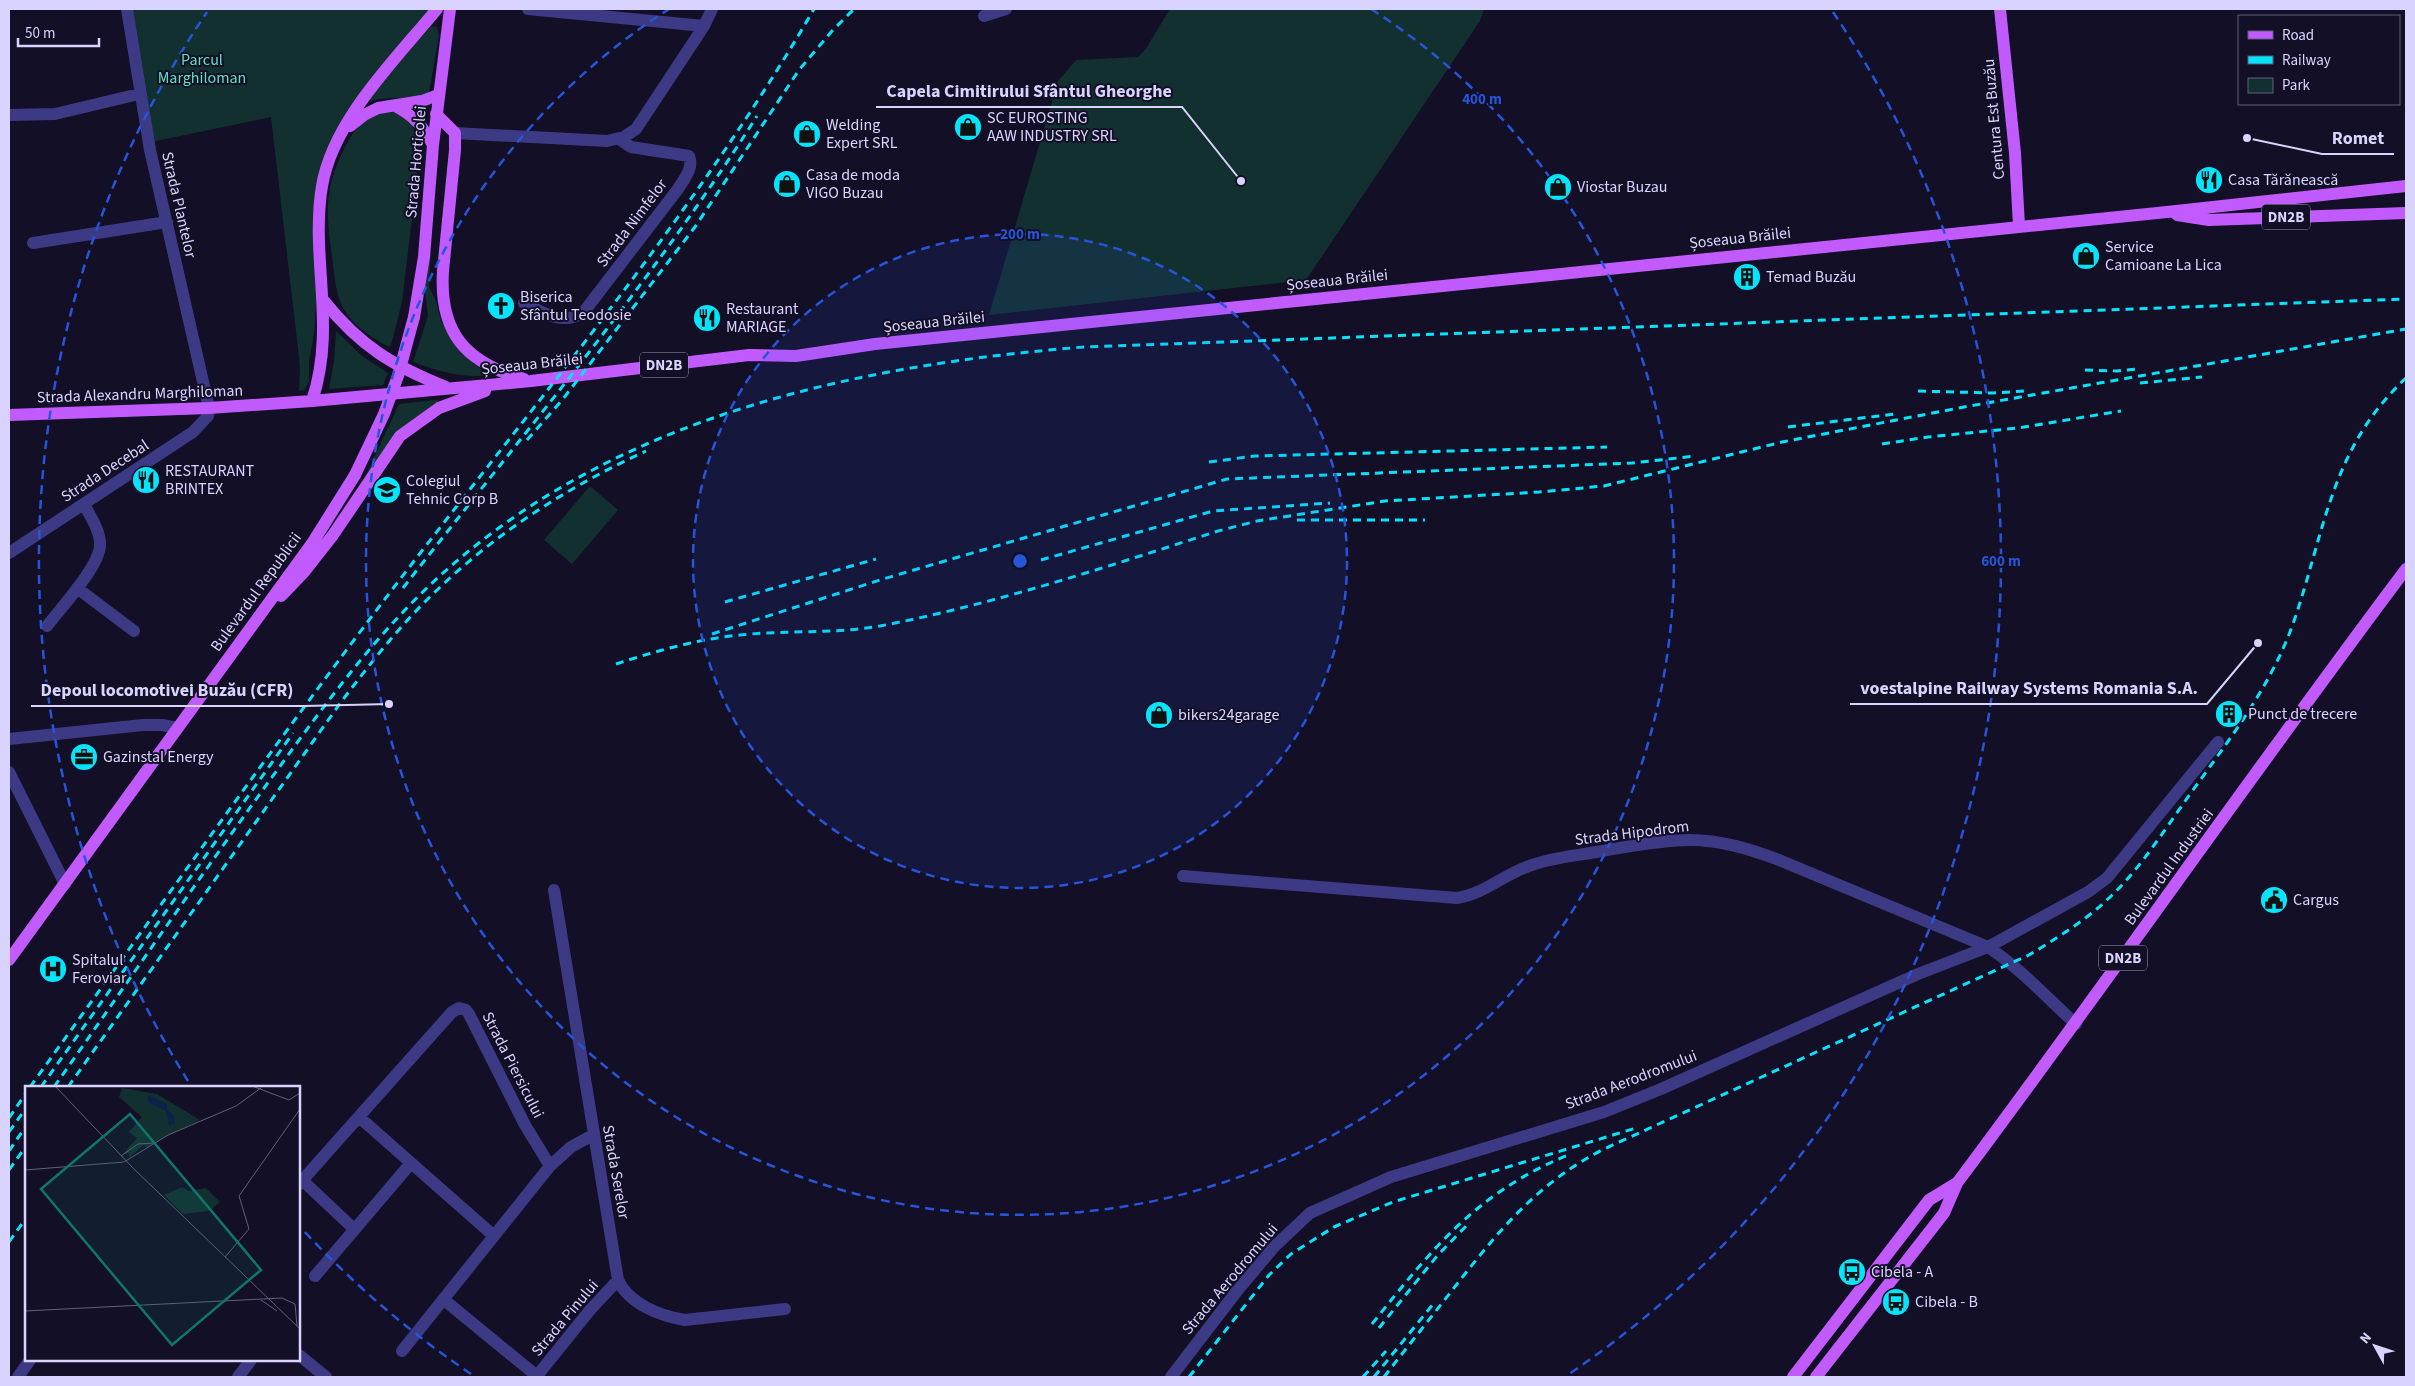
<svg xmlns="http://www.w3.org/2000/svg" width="2415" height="1386" viewBox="0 0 2415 1386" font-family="'Source Sans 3',sans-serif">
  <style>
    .green { fill: #12302f }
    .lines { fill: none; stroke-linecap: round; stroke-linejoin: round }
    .minor { stroke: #3d3a85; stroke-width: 12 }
    .major { stroke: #c25bff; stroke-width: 12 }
    .rail { stroke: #00e5ff; stroke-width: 3; stroke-dasharray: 8 6; stroke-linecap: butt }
    .major-bridge { stroke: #c25bff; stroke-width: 12 }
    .ring { fill: none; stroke: #2655da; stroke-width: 2.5; stroke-dasharray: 9 6 }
    .labels { text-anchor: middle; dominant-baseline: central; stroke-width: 4; stroke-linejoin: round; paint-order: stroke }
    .shield { fill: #130f26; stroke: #9e99be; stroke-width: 1 }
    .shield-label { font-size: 15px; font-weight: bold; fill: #d9d4ff }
    .park-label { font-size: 16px; fill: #5fe0c0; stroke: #130f26 }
    .poi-label { font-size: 16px; fill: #d9d4ff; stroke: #130f26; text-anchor: start }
    .street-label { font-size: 16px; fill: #d9d4ff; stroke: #130f26 }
    .inset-road { fill: none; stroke: #625e7d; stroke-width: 1 }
    .view { fill: #0f766e; fill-opacity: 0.15; stroke: #0f766e; stroke-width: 2.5 }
    .inset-edge { fill: none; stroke: #d9d4ff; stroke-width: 2.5 }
    .centre { fill: #2655da; stroke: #130f26; stroke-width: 2.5 }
    .ring-label { font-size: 15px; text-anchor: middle; font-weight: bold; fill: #2655da; stroke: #130f26; stroke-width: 4; stroke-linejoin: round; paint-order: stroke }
    .leader { fill: none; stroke: #d9d4ff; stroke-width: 2 }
    .callout-dot { fill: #d9d4ff; stroke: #130f26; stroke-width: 2 }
    .callout-label { font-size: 18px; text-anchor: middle; font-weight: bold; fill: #d9d4ff; stroke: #130f26; stroke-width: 4; stroke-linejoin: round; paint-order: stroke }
  </style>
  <rect width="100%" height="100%" fill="#130f26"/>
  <path class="green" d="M130 9H437L375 82 331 157 320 240 314 334 309 361V382L304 390 299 391 300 366 271 117 151 142Z
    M1170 9H1484L1480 21 1306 280 989 315 1058 81 1076 60 1138 57 1145 50Z
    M431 26 437 27 439 36 429 93C410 102 388 94 369 102L370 96Z
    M396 112 412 124 420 151 402 302 391 345 389 347C372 338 352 325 343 308 335 292 334 273 332 256 326 213 324 189 344 149 350 137 358 124 370 116 376 112 388 113 396 112Z
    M431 249 429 287 436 301 441 321 456 346 473 363 489 375C464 379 437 371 413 362L428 316 424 283Z
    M336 331 362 356 388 373 383 385 329 389 334 361Z
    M436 400 439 401 398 431 358 492 399 404Z
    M590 486 618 510 572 564 544 540Z"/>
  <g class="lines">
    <path class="minor" d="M528 9 704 26
      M984 16 1006 9
      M9 115 55 114 139 94
      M455 133 607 141 624 137 636 129 704 26 712 9
      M33 243 167 222
      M524 303C543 313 562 325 583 313L678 189C684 179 694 168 689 156L631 147 619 139
      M9 553 193 432 208 416 209 408 150 150 127 9
      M77 588 134 631
      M47 626C60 609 101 565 100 544 100 530 90 516 84 504
      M9 739 143 725H162L177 728
      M9 772 65 884
      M1183 876 1457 898C1484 894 1503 875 1529 866 1550 858 1574 856 1596 852 1627 847 1659 840 1690 840 1721 840 1750 849 1779 860L1988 947C2020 968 2047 998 2076 1024
      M554 890 618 1280C629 1304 660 1316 685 1320L785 1309
      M359 1117 494 1236
      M302 1180 354 1229
      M299 1184 452 1012 459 1008 466 1010 469 1014 525 1125 550 1166
      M315 1276 411 1163
      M443 1299 537 1376
      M402 1351 550 1166 571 1147 593 1135
      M299 1355 326 1377
      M18 1377 30 1360
      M238 1377 251 1360
      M536 1377 590 1310 618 1280
      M1171 1377 1237 1291 1274 1247 1310 1213 1391 1177 1604 1112 1661 1089 1918 974 1988 947 2088 892 2107 878 2218 742"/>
    <path class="major" d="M2000 9 2015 153 2019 226
      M395 106C413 115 424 127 433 145
      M436 114 455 133V150L443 271C439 333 466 363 524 379
      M350 126 364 115 378 108 422 101 438 95
      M2177 215 2209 220 2406 213
      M324 301C360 346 393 366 446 387
      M414 317 424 257 433 145 450 9
      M312 401C337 327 310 258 322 186 333 120 396 59 437 9
      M9 415 209 408 312 401 531 381 749 355 796 356 875 344 2167 212 2406 186
      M281 596 304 572 333 535 400 436 439 408 485 391
      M9 960 313 542 355 475
      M1793 1377 1929 1200 1957 1183
      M1816 1377 1944 1213 1957 1183C2109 980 2254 771 2406 569"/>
    <path class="rail" d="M2085 370 2117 371 2137 369
      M2140 383 2202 377
      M1918 391 1992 393 2025 391
      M1788 427 1895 414
      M527 440 563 399 695 227 799 70 832 31 854 9
      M1882 444 1928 437 2018 428 2121 411
      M1209 462 1255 456 1607 447
      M1297 520H1425
      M1041 560 1213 511 1330 503
      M403 588C524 433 652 282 757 116
      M725 602 876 559
      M712 634 883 579 1227 479 1632 463 1696 456
      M616 664C656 651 698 639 740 635 787 630 834 634 880 626 995 604 1106 567 1218 531L1257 521 1385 501 1539 492 1604 486 1782 442 1964 407 2406 329
      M30 1087C153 917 273 745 401 578 544 392 696 212 814 9
      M41 1087 293 733
      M54 1087C125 986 195 884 267 784 321 710 374 635 443 573 618 416 856 365 1084 347L2406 299
      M68 1087 341 702C370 664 400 625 435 592 497 532 568 487 646 451
      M9 1118 26 1093
      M9 1132 26 1108
      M9 1151 26 1126
      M9 1170 26 1146
      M9 1242 26 1218
      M1372 1324C1432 1249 1476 1193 1568 1155
      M1379 1328 1437 1256 1469 1223
      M1189 1377 1269 1275 1291 1254 1334 1227 1393 1202 1636 1128
      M1363 1377 1386 1351
      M1374 1377 1434 1303
      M1384 1377C1408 1346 1433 1315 1457 1284 1501 1228 1539 1182 1604 1149L2029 955C2057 938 2085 921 2109 898 2140 869 2163 832 2188 797 2228 741 2269 690 2293 624 2325 532 2330 449 2406 378"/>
    <path class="major-bridge" d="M355 475 384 414 398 376 414 317"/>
  </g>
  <circle cx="1020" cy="561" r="327" fill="#2655da" fill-opacity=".12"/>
  <g class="ring">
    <circle cx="1020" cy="561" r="327"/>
    <path d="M1371 9A654 654 0 1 1 669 9"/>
    <path d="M471 1374A981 981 0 0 1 303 1230M188 1081A981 981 0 0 1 207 12M1833 12A981 981 0 0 1 1569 1374"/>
  </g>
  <defs>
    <symbol id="shop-disc" viewBox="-11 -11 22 22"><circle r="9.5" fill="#00e5ff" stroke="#130f26"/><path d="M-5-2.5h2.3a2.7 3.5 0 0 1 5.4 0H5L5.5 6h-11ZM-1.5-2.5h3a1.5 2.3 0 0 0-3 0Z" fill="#111"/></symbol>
    <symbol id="restaurant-disc" viewBox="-11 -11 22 22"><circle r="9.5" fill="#00e5ff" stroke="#130f26"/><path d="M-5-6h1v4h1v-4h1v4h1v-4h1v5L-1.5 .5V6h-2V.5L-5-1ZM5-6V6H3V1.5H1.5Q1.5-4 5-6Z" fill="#111"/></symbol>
    <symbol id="building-disc" viewBox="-11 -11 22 22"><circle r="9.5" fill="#00e5ff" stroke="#130f26"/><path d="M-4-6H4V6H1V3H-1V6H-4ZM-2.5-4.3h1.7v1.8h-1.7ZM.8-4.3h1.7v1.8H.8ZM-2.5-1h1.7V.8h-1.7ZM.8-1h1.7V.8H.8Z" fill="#111"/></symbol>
    <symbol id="church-disc" viewBox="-11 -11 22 22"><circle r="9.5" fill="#00e5ff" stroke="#130f26"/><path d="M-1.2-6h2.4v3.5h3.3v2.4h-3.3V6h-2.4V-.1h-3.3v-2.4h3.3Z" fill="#111"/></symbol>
    <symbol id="school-disc" viewBox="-11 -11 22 22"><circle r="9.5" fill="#00e5ff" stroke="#130f26"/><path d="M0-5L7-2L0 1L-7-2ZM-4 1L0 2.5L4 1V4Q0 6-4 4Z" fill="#111"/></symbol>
    <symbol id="office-disc" viewBox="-11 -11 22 22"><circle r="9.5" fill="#00e5ff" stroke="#130f26"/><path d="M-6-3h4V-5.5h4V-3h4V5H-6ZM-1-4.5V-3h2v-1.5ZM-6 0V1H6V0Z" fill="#111"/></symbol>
    <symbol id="civic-disc" viewBox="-11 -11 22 22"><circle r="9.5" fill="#00e5ff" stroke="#130f26"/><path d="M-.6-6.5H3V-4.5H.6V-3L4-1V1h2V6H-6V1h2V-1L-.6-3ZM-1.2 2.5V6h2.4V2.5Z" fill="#111"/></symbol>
    <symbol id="hospital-disc" viewBox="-11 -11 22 22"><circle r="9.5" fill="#00e5ff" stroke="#130f26"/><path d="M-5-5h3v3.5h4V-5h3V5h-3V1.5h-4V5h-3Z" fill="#111"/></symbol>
    <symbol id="bus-disc" viewBox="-11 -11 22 22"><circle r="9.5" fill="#00e5ff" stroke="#130f26"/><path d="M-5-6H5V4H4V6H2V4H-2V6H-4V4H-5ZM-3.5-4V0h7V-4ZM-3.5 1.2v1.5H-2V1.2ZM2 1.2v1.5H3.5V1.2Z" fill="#111"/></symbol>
  </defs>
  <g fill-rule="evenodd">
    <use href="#shop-disc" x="952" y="111" width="32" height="32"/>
    <use href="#shop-disc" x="791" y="118" width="32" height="32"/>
    <use href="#restaurant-disc" x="2193" y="164" width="32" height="32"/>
    <use href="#shop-disc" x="771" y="168" width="32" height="32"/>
    <use href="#shop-disc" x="1542" y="171" width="32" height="32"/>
    <use href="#shop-disc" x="2070" y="240" width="32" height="32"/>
    <use href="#building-disc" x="1731" y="261" width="32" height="32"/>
    <use href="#church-disc" x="485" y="290" width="32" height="32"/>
    <use href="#restaurant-disc" x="691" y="302" width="32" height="32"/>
    <use href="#restaurant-disc" x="130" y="464" width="32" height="32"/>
    <use href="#school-disc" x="371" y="474" width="32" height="32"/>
    <use href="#building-disc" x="2213" y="698" width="32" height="32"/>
    <use href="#shop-disc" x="1143" y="699" width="32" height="32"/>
    <use href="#office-disc" x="68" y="741" width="32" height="32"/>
    <use href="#civic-disc" x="2258" y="884" width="32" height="32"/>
    <use href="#hospital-disc" x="37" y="953" width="32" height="32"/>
    <use href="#bus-disc" x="1836" y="1256" width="32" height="32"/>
    <use href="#bus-disc" x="1880" y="1286" width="32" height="32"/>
  </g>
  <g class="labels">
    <g class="shield">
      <rect x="2262" y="204.5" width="48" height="25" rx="4"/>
      <rect x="640" y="352.5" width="48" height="25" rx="4"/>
      <rect x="2099" y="945.5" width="48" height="25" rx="4"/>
    </g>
    <g class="shield-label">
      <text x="2286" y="217">DN2B</text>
      <text x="664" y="365">DN2B</text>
      <text x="2123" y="958">DN2B</text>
    </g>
    <g class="park-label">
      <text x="202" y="60">Parcul<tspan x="202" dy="18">Marghiloman</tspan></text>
    </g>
    <g class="poi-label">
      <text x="987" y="118">SC EUROSTING<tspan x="987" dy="18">AAW INDUSTRY SRL</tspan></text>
      <text x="826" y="125">Welding<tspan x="826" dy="18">Expert SRL</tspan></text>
      <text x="806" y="175">Casa de moda<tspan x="806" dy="18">VIGO Buzau</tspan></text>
      <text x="2228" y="180">Casa Tărănească</text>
      <text x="1577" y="187">Viostar Buzau</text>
      <text x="2105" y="247">Service<tspan x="2105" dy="18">Camioane La Lica</tspan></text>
      <text x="1766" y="277">Temad Buzău</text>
      <text x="520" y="297">Biserica<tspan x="520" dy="18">Sfântul Teodosie</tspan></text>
      <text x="726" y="309">Restaurant<tspan x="726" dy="18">MARIAGE</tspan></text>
      <text x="165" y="471">RESTAURANT<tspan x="165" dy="18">BRINTEX</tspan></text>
      <text x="406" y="481">Colegiul<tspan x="406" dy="18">Tehnic Corp B</tspan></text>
      <text x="2248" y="714">Punct de trecere</text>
      <text x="1178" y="715">bikers24garage</text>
      <text x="103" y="757">Gazinstal Energy</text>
      <text x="2293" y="900">Cargus</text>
      <text x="72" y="960">Spitalul<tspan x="72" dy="18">Feroviar</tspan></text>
      <text x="1871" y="1272">Cibela - A</text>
      <text x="1915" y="1302">Cibela - B</text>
    </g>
    <g class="street-label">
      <text transform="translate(1994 119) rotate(-95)">Centura Est Buzău</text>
      <text transform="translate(416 162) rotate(-85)">Strada Horticolei</text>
      <text transform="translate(179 205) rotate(77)">Strada Plantelor</text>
      <text transform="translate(632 223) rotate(-53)">Strada Nimfelor</text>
      <text transform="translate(1740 238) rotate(-6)">Șoseaua Brăilei</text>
      <text transform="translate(1337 280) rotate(-6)">Șoseaua Brăilei</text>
      <text transform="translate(934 322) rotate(-6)">Șoseaua Brăilei</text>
      <text transform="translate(532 364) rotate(-6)">Șoseaua Brăilei</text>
      <text transform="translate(140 394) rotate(-2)">Strada Alexandru Marghiloman</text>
      <text transform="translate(105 471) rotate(-33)">Strada Decebal</text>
      <text transform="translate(256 592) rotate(-54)">Bulevardul Republicii</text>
      <text transform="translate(1632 833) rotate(-7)">Strada Hipodrom</text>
      <text transform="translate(2169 867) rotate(-54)">Bulevardul Industriei</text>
      <text transform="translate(513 1065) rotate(63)">Strada Piersicului</text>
      <text transform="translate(1631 1080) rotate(-21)">Strada Aerodromului</text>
      <text transform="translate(616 1172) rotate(80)">Strada Serelor</text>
      <text transform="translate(1230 1279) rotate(-50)">Strada Aerodromului</text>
      <text transform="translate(565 1318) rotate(-50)">Strada Pinului</text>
    </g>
  </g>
  <g transform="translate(25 1086)">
    <rect width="275" height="275" fill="#130f26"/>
    <path d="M97 2 132 8 175 34 121 61 119 59 104 71V67L98 68 112 52 104 46 117 31 94 11ZM157 101 164 105 181 102 195 116 184 125 158 128 139 109Z" fill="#12302f"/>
    <path d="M123 9 142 18V23L149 30 150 37 144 40 141 25 123 16Z" fill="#0c2248"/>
    <path class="inset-road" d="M30 0 108 82 275 243M227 0 264 14 275 7M96 70 113 58 129 57M0 84 99 76 143 49 211 20 236 2M200 171 224 143 214 110 275 23M236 214 252 225M0 225 257 212 270 218 272 240"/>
    <path class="view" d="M105 28 236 184 147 259 16 103Z"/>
    <rect width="275" height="275" class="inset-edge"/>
  </g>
  <circle cx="1020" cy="561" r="8" class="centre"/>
  <g class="ring-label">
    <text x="1482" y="104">400 m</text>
    <text x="1020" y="239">200 m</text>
    <text x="2001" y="566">600 m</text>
  </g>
  <path class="leader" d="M1241 181L1182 107H876M2247 138L2322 154H2394M2258 643L2207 704H1850M389 704L304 706H31"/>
  <g class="callout-dot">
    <circle cx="1241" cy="181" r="5"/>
    <circle cx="2247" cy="138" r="5"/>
    <circle cx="2258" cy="643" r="5"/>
    <circle cx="389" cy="704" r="5"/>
  </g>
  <g class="callout-label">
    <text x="1029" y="97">Capela Cimitirului Sfântul Gheorghe</text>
    <text x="2358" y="144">Romet</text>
    <text x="2029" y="694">voestalpine Railway Systems Romania S.A.</text>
    <text x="167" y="696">Depoul locomotivei Buzău (CFR)</text>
  </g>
  <rect width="2415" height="1386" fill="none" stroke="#d9d4ff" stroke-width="20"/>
  <rect x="2238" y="15" width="162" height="90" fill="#130f26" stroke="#625e7d"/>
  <rect x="2248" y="31" width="25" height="8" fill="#c25bff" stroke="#625e7d"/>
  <text x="2282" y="40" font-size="15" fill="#d9d4ff">Road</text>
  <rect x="2248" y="56" width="25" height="8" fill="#00e5ff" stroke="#625e7d"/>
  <text x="2282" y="65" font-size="15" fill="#d9d4ff">Railway</text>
  <rect x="2248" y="78" width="25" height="15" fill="#12302f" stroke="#625e7d"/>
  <text x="2282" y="90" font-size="15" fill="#d9d4ff">Park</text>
  <g transform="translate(2375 1346) rotate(310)" stroke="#130f26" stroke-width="4" paint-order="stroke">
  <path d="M0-4L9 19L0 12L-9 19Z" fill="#d9d4ff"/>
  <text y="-8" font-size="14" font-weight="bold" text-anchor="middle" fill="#d9d4ff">N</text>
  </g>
  <path d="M18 38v8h81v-8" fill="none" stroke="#d9d4ff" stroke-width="2.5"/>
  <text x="25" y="38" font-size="15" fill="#d9d4ff" stroke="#130f26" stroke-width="4" paint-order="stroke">50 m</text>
</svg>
